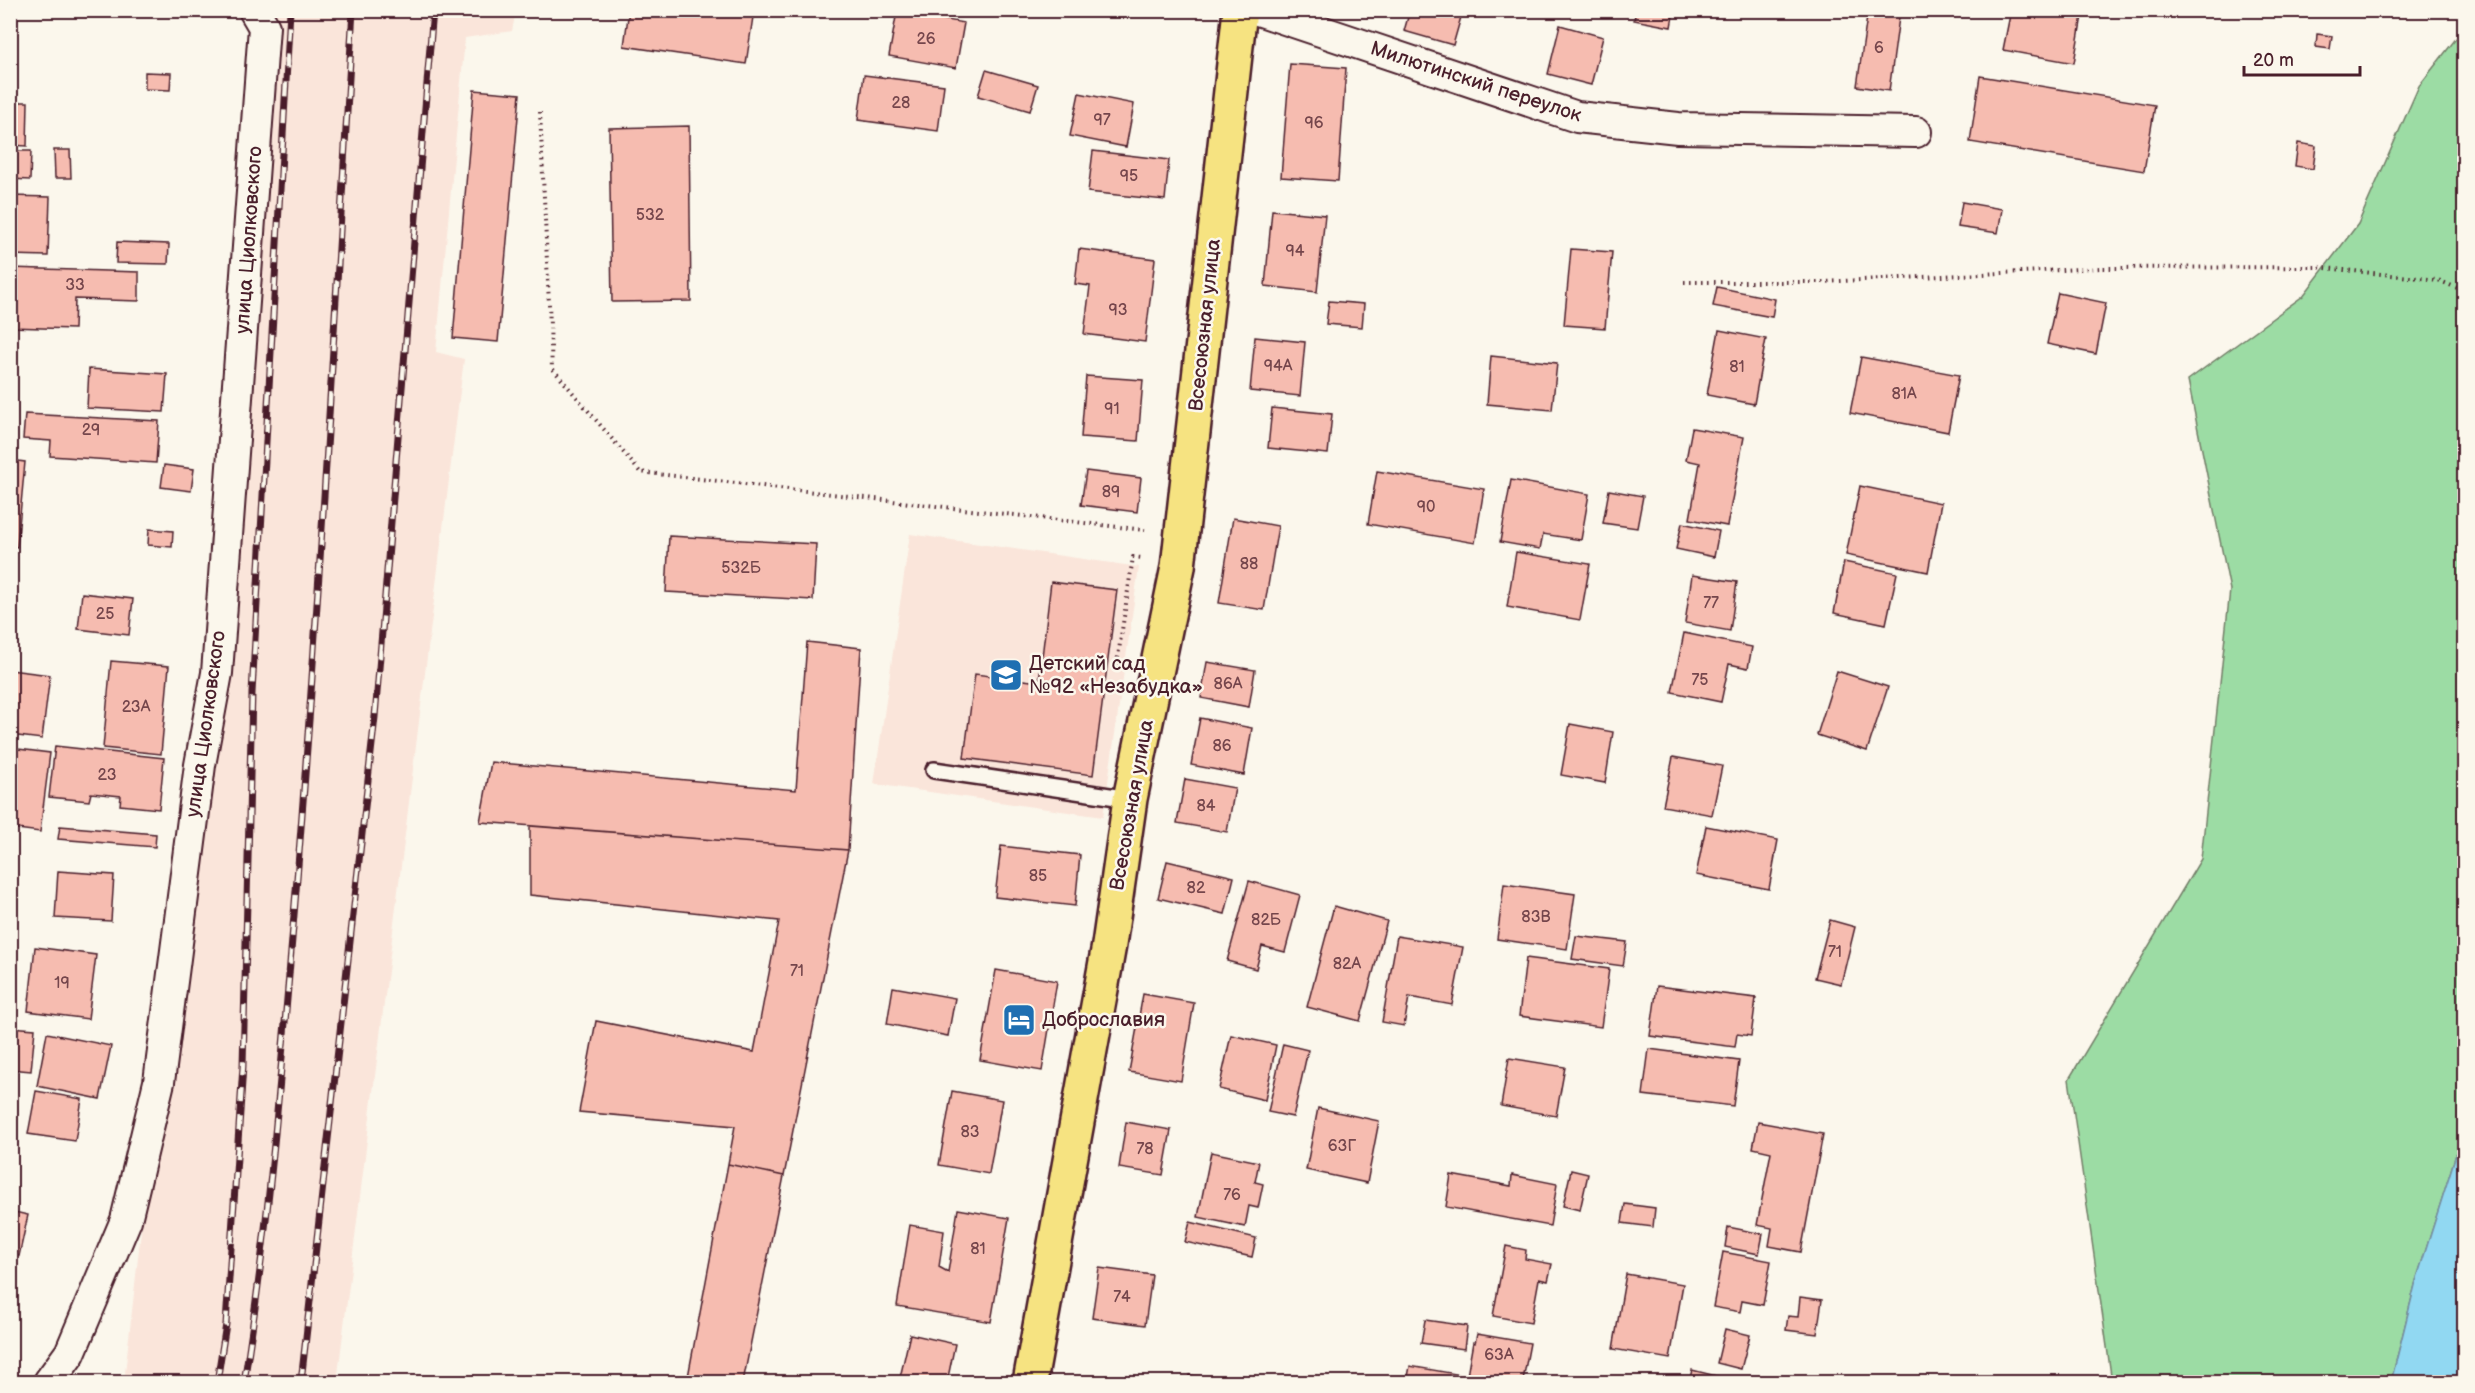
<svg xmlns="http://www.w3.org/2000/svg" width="2475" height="1393" viewBox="0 0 2475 1393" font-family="'Balsamiq Sans',sans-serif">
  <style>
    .built { fill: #fae5da }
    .green { fill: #9cdca4; stroke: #737e68; stroke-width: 1.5 }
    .water { fill: #91d8f2; stroke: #758ea2; stroke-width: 1.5 }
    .building { fill: #f6bcb0; stroke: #4a1f2b; stroke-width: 1.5 }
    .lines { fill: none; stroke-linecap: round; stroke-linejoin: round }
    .lane-casing { stroke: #4a1f2b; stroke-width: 20 }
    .street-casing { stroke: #4a1f2b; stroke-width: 34 }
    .highway-casing { stroke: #4a1f2b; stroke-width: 38 }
    .path { stroke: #4a1f2b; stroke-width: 4; stroke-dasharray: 1.5 4.5; stroke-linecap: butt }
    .lane { stroke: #fbf7ec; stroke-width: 15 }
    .street { stroke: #fbf7ec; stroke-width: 30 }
    .highway { stroke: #f6e381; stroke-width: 33 }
    .rail-casing { stroke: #4a1f2b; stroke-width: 7 }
    .rail { stroke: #fbf7ec; stroke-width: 4.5; stroke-dasharray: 14; stroke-linecap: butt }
    .labels { text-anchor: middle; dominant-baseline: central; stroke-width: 5; stroke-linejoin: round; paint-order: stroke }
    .number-label { font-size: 16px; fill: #75464c }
    .street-label { font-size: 20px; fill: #4a1f2b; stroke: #fbf7ec }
    .poi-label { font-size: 20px; fill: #4a1f2b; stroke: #fbf7ec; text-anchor: start }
  </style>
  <rect width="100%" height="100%" fill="#fbf7ec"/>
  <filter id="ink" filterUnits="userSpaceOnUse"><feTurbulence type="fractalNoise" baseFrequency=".0167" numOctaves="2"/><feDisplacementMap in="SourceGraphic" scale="12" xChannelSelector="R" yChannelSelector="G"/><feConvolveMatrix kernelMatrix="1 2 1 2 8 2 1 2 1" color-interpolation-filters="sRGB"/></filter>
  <g filter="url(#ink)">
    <path class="built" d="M261 11H516L512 31 465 38 436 352 464 359 337 1382H124L141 1231 226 581Z
      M910 534 1139 567 1103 817 874 784Z"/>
    <path class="green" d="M2458 36H2464V1129L2416 1281 2391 1382H2112L2069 1079 2201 859 2230 590 2188 380 2303 296 2358 224 2419 86Z"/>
    <path class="water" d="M2464 1129V1382H2391L2416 1281Z"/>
    <path class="building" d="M629 10H754L746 64 624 46Z
      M1410 10H1463L1453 45 1404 31Z
      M1636 10H1674L1671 27 1634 20Z
      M1868 10H1900L1889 91 1857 86Z
      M2011 10H2083L2074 63 2003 50Z
      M897 11 964 23 956 68 889 56Z
      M1560 25 1603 37 1591 85 1548 74Z
      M2317 34 2332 36 2330 49 2316 47Z
      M1290 64 1346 68 1338 181 1281 177Z
      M986 70 1038 85 1030 111 978 96Z
      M145 72 171 73 170 90 145 89Z
      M864 75 944 85 938 131 858 120Z
      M1980 76 2155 105 2144 171 1970 142Z
      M474 90 520 94 498 342 453 338Z
      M1079 93 1134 104 1126 147 1070 136Z
      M10 102H28L27 146 10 145Z
      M689 126 691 301 612 302 609 128Z
      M2298 143 2316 146 2313 169 2295 166Z
      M54 150H70L71 178H55Z
      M10 151H31L30 180 10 179Z
      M1093 151 1169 160 1165 200 1088 192Z
      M10 196 50 197 48 256 10 255Z
      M1962 202 2002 209 1998 233 1958 227Z
      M1272 210 1325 215 1317 292 1265 286Z
      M117 242 169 244 168 264 116 263Z
      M1079 249 1155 259 1145 342 1084 334 1090 286 1075 284Z
      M1571 249 1612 252 1605 328 1564 325Z
      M10 268 139 272V301L75 299 74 329 10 327Z
      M1717 287 1775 299 1772 317 1713 306Z
      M2058 293 2106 303 2096 354 2047 344Z
      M1329 301 1364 304 1362 327 1326 324Z
      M1719 330 1766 339 1754 404 1707 395Z
      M1255 337 1305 342 1300 396 1250 391Z
      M1491 356 1557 363 1552 410 1487 404Z
      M1861 357 1959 375 1948 432 1850 413Z
      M89 369 167 374 164 412 87 408Z
      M1086 376 1143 380 1138 441 1081 437Z
      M1272 408 1332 414 1328 454 1268 448Z
      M25 414 159 421 156 463 50 456 51 441 23 439Z
      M1692 428 1744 437 1727 526 1690 519 1700 463 1686 460Z
      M10 460 25 462 17 547 10 546Z
      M164 465 194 469 191 491 161 487Z
      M1086 471 1141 478 1137 512 1081 505Z
      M1377 471 1484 489 1475 543 1368 524Z
      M1511 480 1589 494 1581 540 1543 534 1540 549 1500 542Z
      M1860 486 1941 503 1928 572 1846 555Z
      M1609 490 1643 496 1637 528 1603 523Z
      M1233 518 1278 526 1264 610 1219 603Z
      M1682 523 1719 531 1714 557 1676 549Z
      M149 529 173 531 172 547 148 545Z
      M669 536 816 544 813 600 666 592Z
      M1516 552 1590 564 1580 620 1507 607Z
      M1844 562 1897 573 1886 624 1834 613Z
      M1692 575 1737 582 1730 631 1685 623Z
      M1051 582 1117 590 1093 775 964 758 975 674 1039 682Z
      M82 593 133 599 129 635 78 629Z
      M10 604H15L13 649H10Z
      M1684 633 1752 647 1748 668 1729 664 1721 702 1672 692Z
      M807 642 861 648 848 850 480 822 491 762 796 790Z
      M111 661 169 666 161 754 103 748Z
      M1207 662 1255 670 1249 707 1201 698Z
      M10 670 50 675 42 739 10 735Z
      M1837 671 1888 687 1867 751 1817 735Z
      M1200 718 1252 728 1244 775 1191 765Z
      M1570 724 1613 732 1605 783 1561 775Z
      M55 746 164 758 159 809 120 805 121 796 91 793 89 801 49 797Z
      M10 748 50 753 40 832 10 828Z
      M1673 757 1722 766 1712 815 1663 806Z
      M1185 779 1235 788 1227 832 1177 823Z
      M60 826 156 834 155 847 58 839Z
      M530 826 848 850 784 1176 728 1164 735 1126 579 1112 596 1021 754 1052 779 921 530 895Z
      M1706 826 1778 840 1769 889 1696 875Z
      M1001 846 1080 855 1075 906 995 897Z
      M1167 861 1234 877 1225 914 1158 898Z
      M58 871 114 875 111 921 55 918Z
      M1249 881 1300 895 1285 952 1262 946 1256 969 1227 961Z
      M1504 884 1575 894 1567 949 1497 939Z
      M1334 906 1387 921 1360 1021 1307 1007Z
      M1830 920 1855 927 1841 984 1815 978Z
      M1397 936 1463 947 1452 1005 1409 997 1404 1026 1382 1022Z
      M1576 936 1627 942 1623 966 1572 959Z
      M35 947 96 955 88 1019 28 1011Z
      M1526 958 1609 969 1601 1027 1519 1016Z
      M996 970 1057 981 1042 1071 980 1060Z
      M1657 986 1756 998 1751 1036 1737 1034 1735 1047 1650 1036Z
      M893 987 955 998 948 1036 887 1024Z
      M1143 994 1194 1003 1181 1081 1129 1072Z
      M10 1027 35 1029 31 1071 10 1069Z
      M47 1033 111 1046 100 1099 37 1086Z
      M1231 1035 1276 1045 1265 1100 1219 1089Z
      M1283 1044 1308 1050 1293 1117 1268 1112Z
      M1649 1049 1739 1061 1733 1106 1643 1095Z
      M1509 1058 1565 1067 1556 1116 1501 1106Z
      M36 1091 82 1099 75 1141 28 1134Z
      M952 1091 1002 1100 989 1174 939 1165Z
      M1318 1108 1379 1121 1367 1183 1306 1170Z
      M1126 1122 1171 1130 1163 1175 1119 1168Z
      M1758 1122 1823 1134 1801 1252 1769 1246 1772 1228 1757 1225 1771 1152 1753 1148Z
      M1211 1152 1259 1162 1255 1182 1263 1184 1258 1208 1249 1206 1245 1227 1198 1217Z
      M728 1164 784 1176 743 1382H687Z
      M1571 1170 1588 1174 1580 1210 1563 1206Z
      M1451 1175 1511 1186 1512 1175 1557 1184 1550 1226 1446 1207Z
      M1625 1204 1655 1208 1653 1227 1622 1223Z
      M958 1209 1009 1218 991 1322 897 1306 910 1225 944 1231 939 1267 948 1272Z
      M10 1211 28 1215 19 1256 10 1254Z
      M1190 1222 1256 1238 1252 1257 1185 1242Z
      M1728 1227 1763 1234 1759 1254 1725 1247Z
      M1506 1246 1526 1250 1525 1259 1552 1264 1548 1281 1539 1279 1531 1323 1493 1316Z
      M1723 1252 1771 1261 1763 1305 1742 1301 1740 1312 1713 1307Z
      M1099 1268 1152 1275 1145 1325 1092 1318Z
      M1626 1274 1683 1284 1670 1359 1613 1349Z
      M1800 1297 1822 1300 1817 1334 1786 1330 1788 1316 1798 1317Z
      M1425 1320 1467 1326 1464 1349 1421 1343Z
      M1725 1329 1750 1335 1741 1369 1717 1363Z
      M910 1334 955 1344 947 1382H899Z
      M1477 1334 1530 1343 1523 1380 1537 1382H1407L1410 1366 1467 1376 1473 1342 1475 1343Z
      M1692 1370 1740 1382H1689Z
      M1189 1375 1242 1382H1188Z"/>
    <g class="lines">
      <defs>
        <path id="lane" d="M934 770 1130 799"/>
        <path id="street" d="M1258 10 1577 117 1678 128 1916 132
          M49 1382 70 1353 126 1220 159 1082 200 765 217 673 264 27 254 10"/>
        <path id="highway" d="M1030 1382 1109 945 1130 799 1178 567 1240 10"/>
      </defs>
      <use href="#lane" class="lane-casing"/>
      <use href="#street" class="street-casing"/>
      <use href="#highway" class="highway-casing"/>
      <path class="path" d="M540 112 552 368 640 472 1145 530
        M1684 282H1822L2101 268 2316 267 2438 280 2464 291
        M1116 670 1133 557 1142 558"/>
      <use href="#lane" class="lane"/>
      <use href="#street" class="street"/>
      <use href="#highway" class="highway"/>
      <defs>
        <path id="rail" d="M217 1382 226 1324 243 1066 252 693 290 10
          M244 1382C269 1228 281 1071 294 915 319 614 335 312 353 10
          M301 1382 375 717 433 10"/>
      </defs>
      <use href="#rail" class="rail-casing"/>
      <use href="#rail" class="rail"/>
    </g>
  </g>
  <defs>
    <symbol id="school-square" viewBox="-11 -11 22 22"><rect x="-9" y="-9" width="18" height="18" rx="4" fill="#1f6fb2" stroke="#fbf7ec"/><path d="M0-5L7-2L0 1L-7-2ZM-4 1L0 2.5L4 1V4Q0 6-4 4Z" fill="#fff"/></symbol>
    <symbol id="hotel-square" viewBox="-11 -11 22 22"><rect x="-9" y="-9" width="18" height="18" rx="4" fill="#1f6fb2" stroke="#fbf7ec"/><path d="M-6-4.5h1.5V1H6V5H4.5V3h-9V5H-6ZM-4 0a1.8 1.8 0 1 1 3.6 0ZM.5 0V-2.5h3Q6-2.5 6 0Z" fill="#fff"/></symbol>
  </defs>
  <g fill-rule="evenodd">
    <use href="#school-square" x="987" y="656" width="38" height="38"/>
    <use href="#hotel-square" x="1000" y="1001" width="38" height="38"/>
  </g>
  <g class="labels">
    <g class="number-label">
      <text x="926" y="39">26</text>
      <text x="1879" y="48">6</text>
      <text x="901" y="103">28</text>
      <text x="1102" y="120">97</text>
      <text x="1314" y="123">96</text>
      <text x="1129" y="176">95</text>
      <text x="650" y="215">532</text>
      <text x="1295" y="251">94</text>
      <text x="75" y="285">33</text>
      <text x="1118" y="310">93</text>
      <text x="1278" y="366">94А</text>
      <text x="1737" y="367">81</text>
      <text x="1904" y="394">81А</text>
      <text x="1112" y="409">91</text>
      <text x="91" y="430">29</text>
      <text x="1111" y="492">89</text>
      <text x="1426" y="507">90</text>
      <text x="1249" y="564">88</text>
      <text x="741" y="568">532Б</text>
      <text x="1711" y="603">77</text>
      <text x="105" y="614">25</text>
      <text x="1700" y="680">75</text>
      <text x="1228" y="684">86А</text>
      <text x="136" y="707">23А</text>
      <text x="1222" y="746">86</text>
      <text x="107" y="775">23</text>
      <text x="1206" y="806">84</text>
      <text x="1038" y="876">85</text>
      <text x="1196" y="888">82</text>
      <text x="1536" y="917">83В</text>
      <text x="1266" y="920">82Б</text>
      <text x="1835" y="952">71</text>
      <text x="1347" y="964">82А</text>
      <text x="797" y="971">71</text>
      <text x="62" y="983">19</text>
      <text x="970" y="1132">83</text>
      <text x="1342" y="1146">63Г</text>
      <text x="1145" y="1149">78</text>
      <text x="1232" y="1195">76</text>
      <text x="978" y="1249">81</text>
      <text x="1122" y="1297">74</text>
      <text x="1499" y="1355">63А</text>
    </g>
    <g class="street-label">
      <text transform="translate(1476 82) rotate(18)">Милютинский переулок</text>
      <text transform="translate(249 240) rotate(-86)">улица Циолковского</text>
      <text transform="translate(1205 325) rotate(-84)">Всесоюзная улица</text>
      <text transform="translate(206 724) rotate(-82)">улица Циолковского</text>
      <text transform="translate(1132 805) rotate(-80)">Всесоюзная улица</text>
    </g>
    <g class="poi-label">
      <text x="1029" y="664">Детский сад<tspan x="1029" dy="23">№92 «Незабудка»</tspan></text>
      <text x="1042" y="1020">Доброславия</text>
    </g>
  </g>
  <rect width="2475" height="1393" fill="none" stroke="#fbf7ec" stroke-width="36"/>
  <rect x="18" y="18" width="2439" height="1357" fill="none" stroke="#4a1f2b" stroke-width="2" filter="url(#ink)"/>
  <path d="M2244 66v9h116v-9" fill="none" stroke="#4a1f2b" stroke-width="3"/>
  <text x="2253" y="66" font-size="18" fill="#4a1f2b" stroke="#fbf7ec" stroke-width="4.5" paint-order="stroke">20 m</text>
</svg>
